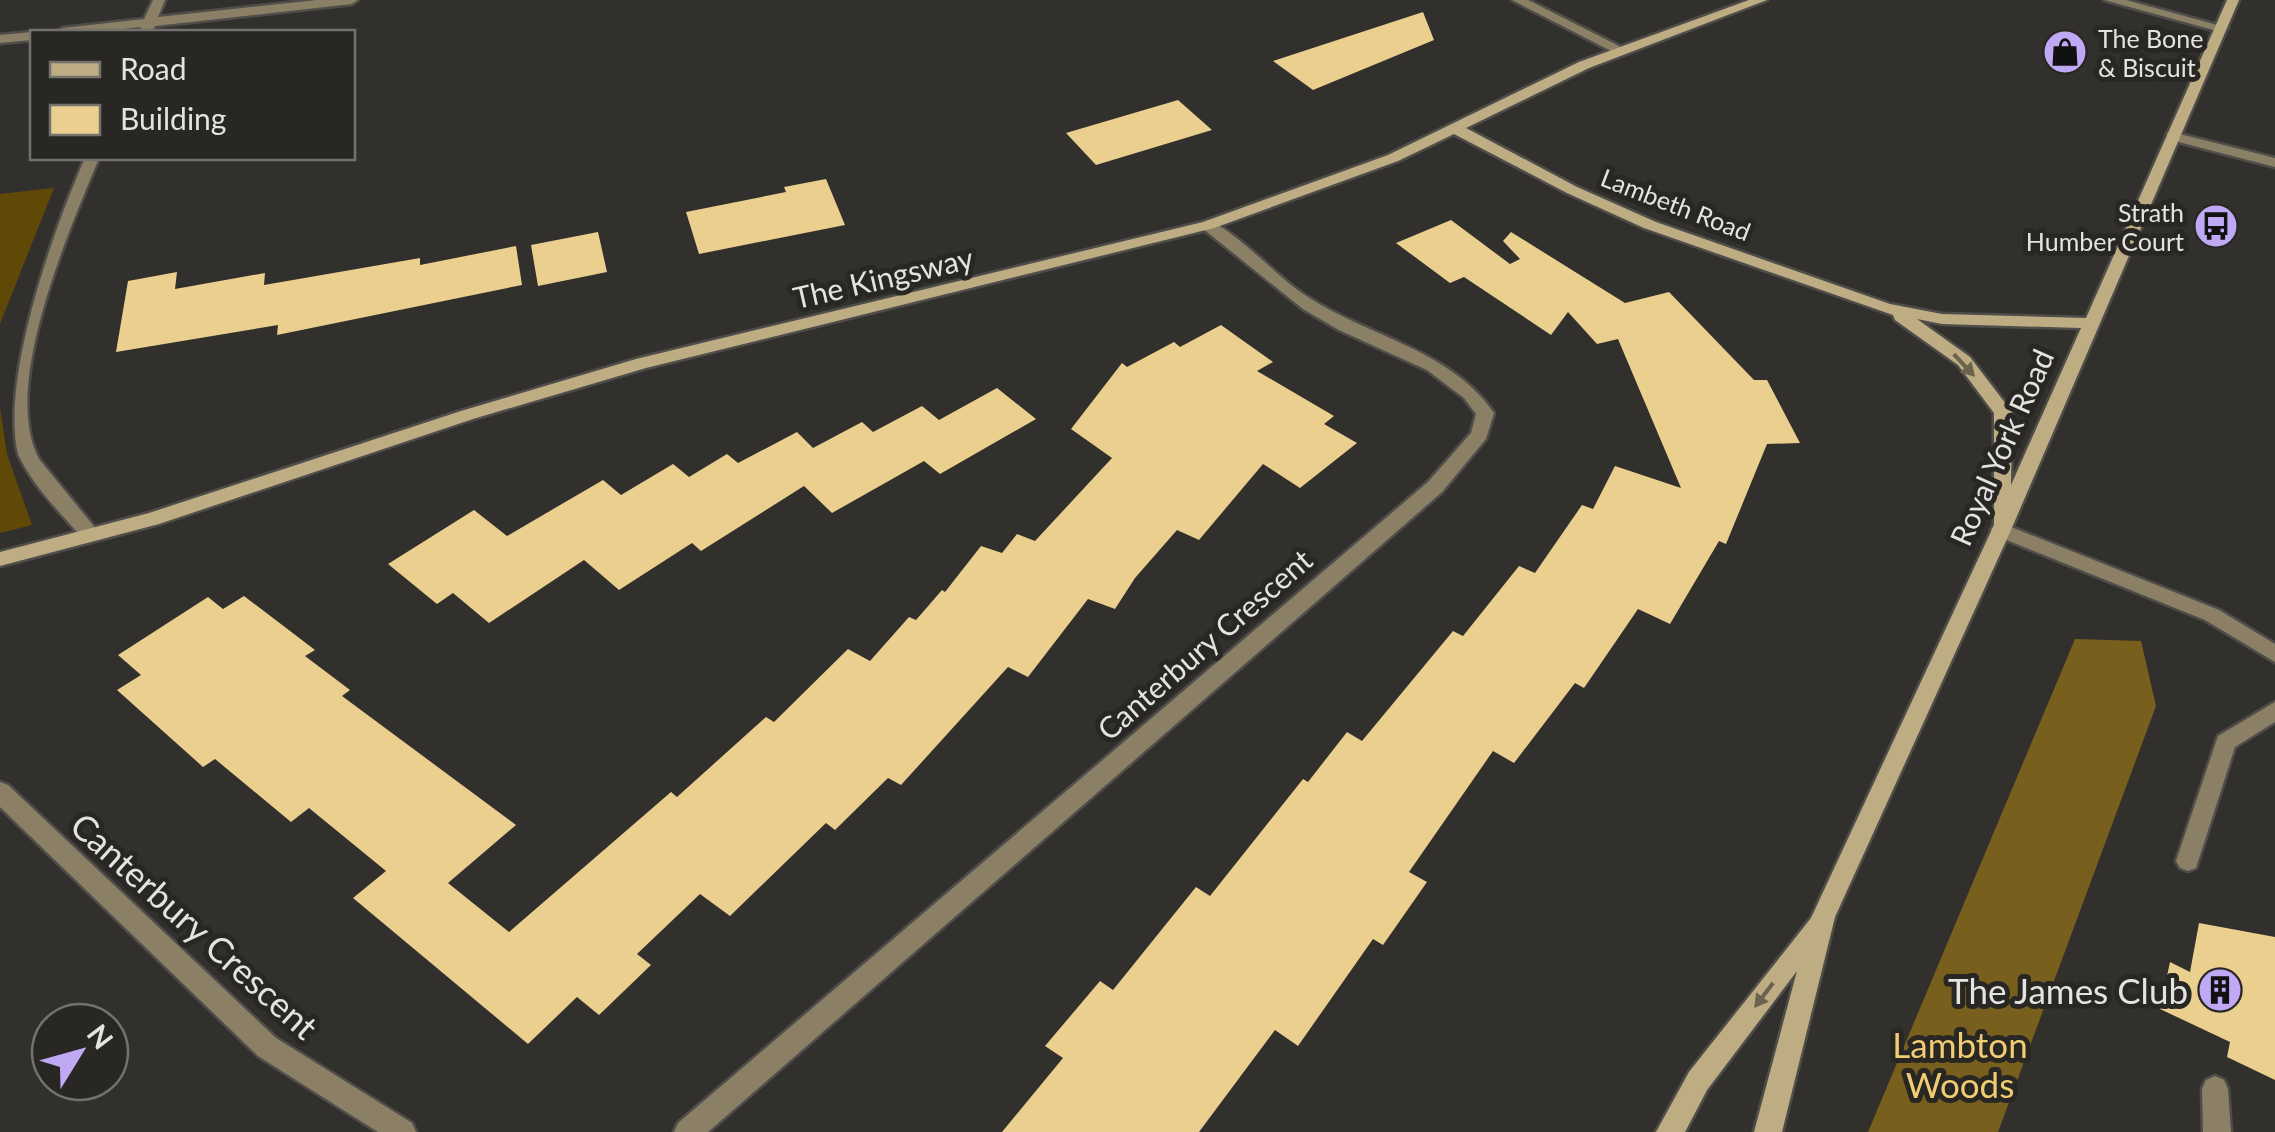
<svg xmlns="http://www.w3.org/2000/svg" width="2275" height="1132" viewBox="0 0 2275 1132" font-family="Lato,sans-serif">
  <style>
    .green { fill: #604906 }
    .forest { fill: #785f1e }
    .building { fill: #eacf8f }
    .lines { fill: none; stroke-linecap: round; stroke-linejoin: round }
    .lane-casing { stroke: #4e4d4a; stroke-width: 5 }
    .street-casing { stroke: #4e4d4a; stroke-width: 5 }
    .secondary-casing { stroke: #4e4d4a; stroke-width: 5 }
    .lane { fill: #8b8066; fill-rule: evenodd }
    .street { fill: #8b8066; fill-rule: evenodd }
    .secondary { fill: #beac83; fill-rule: evenodd }
    .oneway { fill: #6c634e }
    .labels { text-anchor: middle; dominant-baseline: central; stroke-width: 10; stroke-linejoin: round; paint-order: stroke }
    .far-poi-label { font-size: 25px; fill: #e4e3e1; stroke: #282723; text-anchor: start }
    .far-street-label { font-size: 25px; fill: #e4e3e1; stroke: #282723 }
    .street-label { font-size: 30px; fill: #e4e3e1; stroke: #282723 }
    .near-street-label { font-size: 35px; fill: #e4e3e1; stroke: #282723 }
    .near-poi-label { font-size: 35px; fill: #e4e3e1; stroke: #282723; text-anchor: end }
    .near-park-label { font-size: 35px; fill: #f2cc72; stroke: #282723 }
  </style>
  <rect width="100%" height="100%" fill="#32302d"/>
  <path class="green" d="M53 188H54L0 324V194Z
    M0 408 7 454 32 525 0 533Z"/>
  <path class="forest" d="M2075 639 2141 641 2156 706 1998 1132H1868Z"/>
  <path class="building" d="M1423 12 1434 40 1313 90 1273 61Z
    M1178 100 1212 130 1096 165 1066 133Z
    M826 179 845 225 699 254 686 212 786 192 784 187Z
    M1451 220 1510 264 1520 259 1503 241 1511 232 1625 303 1669 292 1754 380H1767L1800 443 1767 444 1726 544 1719 541 1670 624 1638 609 1584 688 1575 683 1514 763 1493 751 1409 872 1427 882 1383 945 1373 939 1298 1046 1275 1030 1199 1132H1002L1063 1058 1045 1046 1100 981 1113 990 1196 887 1210 896 1303 779 1308 782 1347 732 1362 741 1453 631 1463 636 1519 566 1535 573 1582 505 1593 509 1615 466 1681 488 1618 339 1597 344 1568 312 1551 335 1464 277 1450 283 1396 243Z
    M598 232 607 272 538 286 531 245Z
    M516 246 522 285 277 335 278 325 116 352 128 281 177 272 175 289 265 273 264 285 420 258V265Z
    M1221 325 1273 362 1257 371 1334 416 1324 424 1357 443 1300 488 1263 464 1199 540 1177 530 1135 578 1115 609 1088 599 1028 677 1008 667 901 785 888 778 835 830 826 823 730 916 700 894 637 954 651 965 599 1015 577 997 528 1044 353 898 386 871 309 808 291 822 215 759 203 767 117 690 141 675 118 655 208 597 223 609 244 596 315 650 305 656 350 690 342 696 516 825 448 883 509 932 671 792 677 797 766 717 774 722 848 649 870 661 909 617 916 620 942 590 945 592 981 546 1002 553 1017 534 1035 541 1112 458 1071 429 1122 363 1127 367 1174 342 1180 347Z
    M997 388 1036 419 940 474 924 461 832 513 804 486 701 551 692 543 619 590 584 560 489 623 453 593 437 604 388 564 474 510 507 536 603 480 621 495 673 464 689 477 727 454 738 463 797 432 813 448 862 422 873 432 922 406 939 420Z
    M2199 923 2275 937V1080L2227 1057 2230 1042 2160 1009 2170 962 2190 972Z"/>
  <g class="lines">
    <defs>
      <path id="lane" d="M2104 0H2126L2228 28 2221 32Z
        M2275 702V722L2235 747 2196 868 2188 871 2180 868 2176 861 2218 736Z
        M2215 1076 2224 1080 2228 1089 2231 1132H2203L2202 1089 2206 1080Z"/>
      <path id="street" d="M153 0H165L158 17 317 0H358L352 4 155 26 152 32H140L141 27 95 32H56L63 28 144 19Z
        M1512 0H1528L1629 51 1617 54Z
        M32 32V40L0 43V35Z
        M2172 132 2275 158V167L2167 139V133Z
        M85 158H99C70 229 0 386 39 459L101 535 91 542 84 540C61 513 33 487 18 454 0 380 54 228 85 158Z
        M1208 220C1234 230 1274 273 1299 291 1362 336 1449 347 1494 413L1486 439 1442 492 708 1132H674L678 1123 1428 482 1471 433 1476 414 1464 398 1427 370 1339 330 1303 309 1202 228 1200 225Z
        M2001 523 2219 610 2275 644V662L2205 620 1994 535 1991 530 1994 525Z
        M0 782 8 785 276 1038 412 1123 416 1132H378L258 1056 0 807Z"/>
      <path id="secondary" d="M1749 0H1767L1589 68 1466 128 1577 187 1656 222 1890 304 1942 314 2086 318 2227 0H2239L2011 530 1835 917 1782 1132H1754L1797 971 1707 1090 1685 1132H1656L1689 1072 1811 918 1994 525V413L1958 365 1895 320 1893 315 1644 228 1567 193 1454 134 1398 161 1214 228 646 368 473 419 159 524 0 566V552L149 513 461 411 636 359 1203 222 1388 155 1579 62ZM1917 319 1942 324 2081 328 2011 485 2012 412 1970 357Z"/>
    </defs>
    <use href="#lane" class="lane-casing"/>
    <use href="#street" class="street-casing"/>
    <use href="#secondary" class="secondary-casing"/>
    <use href="#lane" class="lane"/>
    <use href="#street" class="street"/>
    <use href="#secondary" class="secondary"/>
  </g>
  <defs><path id="oneway-solid" d="M-6-.8H1V-3.2L6.5 0L1 3.2V.8H-6Z" transform="scale(2.5)"/></defs>
  <g class="oneway">
    <use href="#oneway-solid" transform="translate(1964 365) rotate(47)"/>
    <use href="#oneway-solid" transform="translate(1764 995) rotate(127)"/>
  </g>
  <defs>
    <symbol id="shop-disc" viewBox="-11 -11 22 22"><circle r="9.5" fill="#bfa9f4" stroke="#282723"/><path d="M-5-2.5h2.3a2.7 3.5 0 0 1 5.4 0H5L5.5 6h-11ZM-1.5-2.5h3a1.5 2.3 0 0 0-3 0Z" fill="#111"/></symbol>
    <symbol id="bus-disc" viewBox="-11 -11 22 22"><circle r="9.5" fill="#bfa9f4" stroke="#282723"/><path d="M-5-6H5V4H4V6H2V4H-2V6H-4V4H-5ZM-3.5-4V0h7V-4ZM-3.5 1.2v1.5H-2V1.2ZM2 1.2v1.5H3.5V1.2Z" fill="#111"/></symbol>
    <symbol id="building-disc" viewBox="-11 -11 22 22"><circle r="9.5" fill="#bfa9f4" stroke="#282723"/><path d="M-4-6H4V6H1V3H-1V6H-4ZM-2.5-4.3h1.7v1.8h-1.7ZM.8-4.3h1.7v1.8H.8ZM-2.5-1h1.7V.8h-1.7ZM.8-1h1.7V.8H.8Z" fill="#111"/></symbol>
  </defs>
  <g fill-rule="evenodd">
    <use href="#shop-disc" x="2040" y="27" width="50" height="50"/>
    <use href="#bus-disc" x="2191" y="201" width="50" height="50"/>
    <use href="#building-disc" x="2195" y="965" width="50" height="50"/>
  </g>
  <g class="labels">
    <g class="far-poi-label">
      <text x="2098" y="38">The Bone<tspan x="2098" dy="29">&amp; Biscuit</tspan></text>
      <text x="2184" y="212" text-anchor="end">Strath<tspan x="2184" dy="29">Humber Court</tspan></text>
    </g>
    <g class="far-street-label">
      <text transform="translate(1676 204) rotate(21)">Lambeth Road</text>
    </g>
    <g class="street-label">
      <text transform="translate(883 277) rotate(-13)">The Kingsway</text>
      <text transform="translate(2001 447) rotate(-66)">Royal York Road</text>
      <text transform="translate(1204 644) rotate(-41)">Canterbury Crescent</text>
    </g>
    <g class="near-street-label">
      <text transform="translate(195 925) rotate(42)">Canterbury Crescent</text>
    </g>
    <g class="near-poi-label">
      <text x="2188" y="990">The James Club</text>
    </g>
    <g class="near-park-label">
      <text x="1960" y="1044">Lambton<tspan x="1960" dy="40">Woods</tspan></text>
    </g>
  </g>
  <rect x="30" y="30" width="325" height="130" fill="#282723" stroke="#73726f" stroke-width="2.5"/>
  <rect x="50" y="62" width="50" height="15" fill="#beac83" stroke="#73726f" stroke-width="2.5"/>
  <text x="120" y="80" font-size="30" fill="#e4e3e1">Road</text>
  <rect x="50" y="105" width="50" height="30" fill="#eacf8f" stroke="#73726f" stroke-width="2.5"/>
  <text x="120" y="130" font-size="30" fill="#e4e3e1">Building</text>
  <g transform="translate(80 1052) rotate(53)"><circle r="48" fill="#282723" stroke="#73726f" stroke-width="2.5"/>
  <path d="M0-8L18 38L0 25L-18 38Z" fill="#bfa9f4"/>
  <text y="-15" font-size="28" font-weight="bold" text-anchor="middle" fill="#e4e3e1">N</text>
  </g>
</svg>
